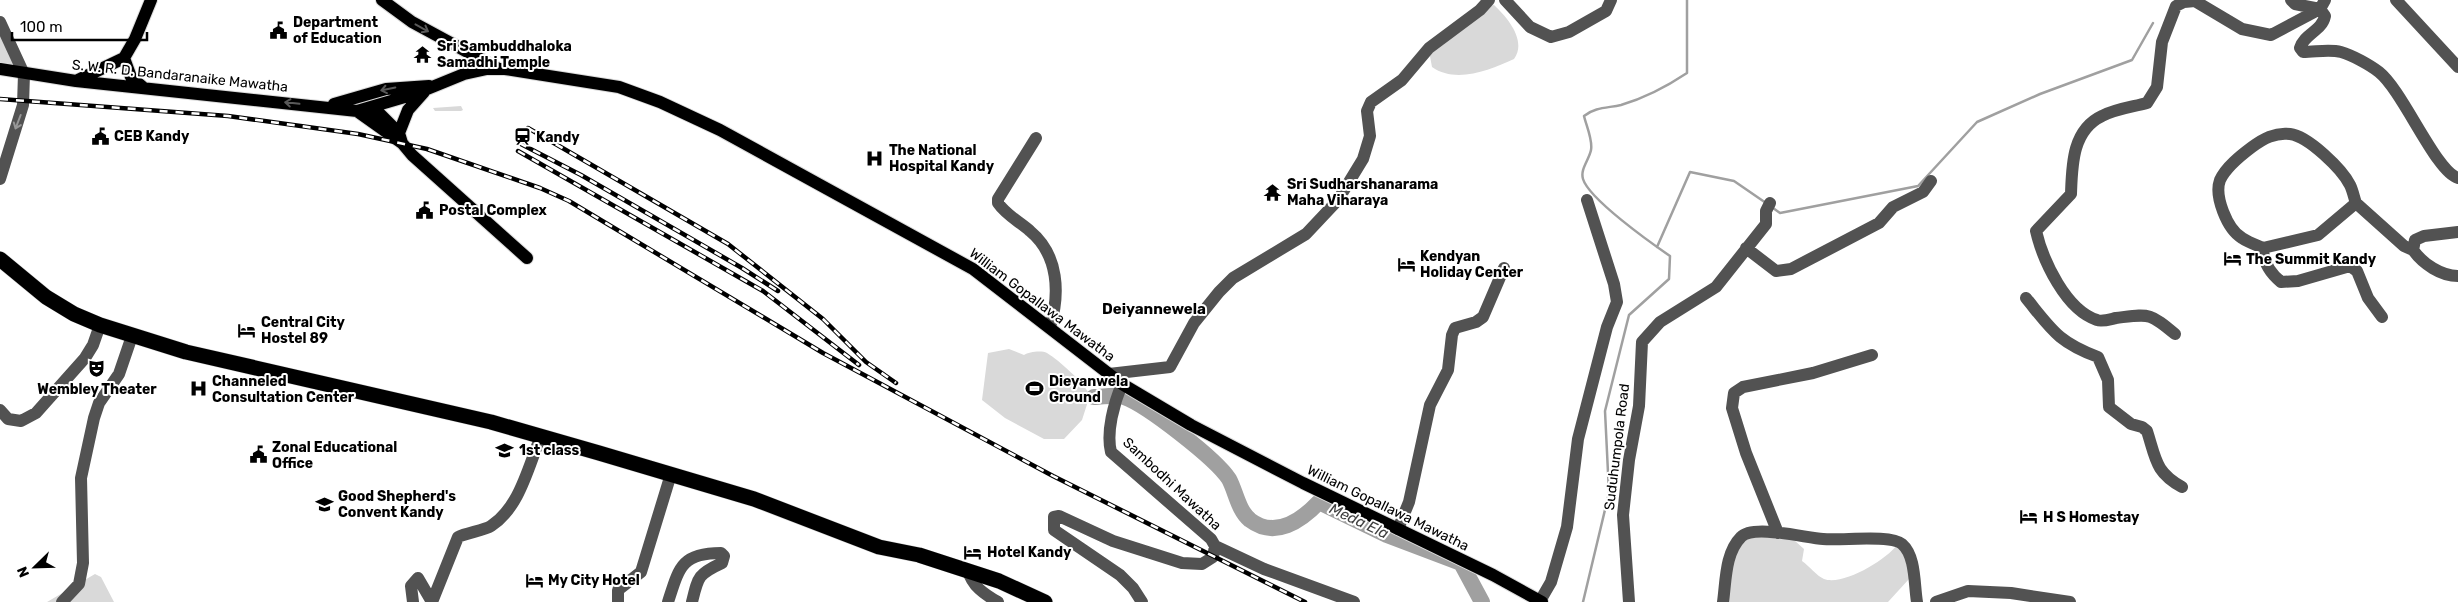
<svg xmlns="http://www.w3.org/2000/svg" width="2458" height="602" viewBox="0 0 2458 602" font-family="Rubik,sans-serif">
  <style>
    .green { fill: #d9d9d9 }
    .lines { fill: none; stroke-linecap: round; stroke-linejoin: round }
    .stream { stroke: #a0a0a0; stroke-width: 2.5 }
    .river { stroke: #a0a0a0; stroke-width: 16 }
    .major-casing { stroke: #dbdbdb; stroke-width: 14 }
    .highway-casing { stroke: #dbdbdb; stroke-width: 16 }
    .minor { stroke: #525252; stroke-width: 12 }
    .major { stroke: #000; stroke-width: 12 }
    .highway { stroke: #000; stroke-width: 15 }
    .rail-casing { stroke: #000; stroke-width: 4.5 }
    .rail { stroke: #fff; stroke-width: 2.5; stroke-dasharray: 8; stroke-linecap: butt }
    .oneway { stroke: #595959 }
    .oneway2 { stroke: #979797 }
    .labels { text-anchor: middle; dominant-baseline: central; stroke-width: 4; stroke-linejoin: round; paint-order: stroke }
    .poi-label { font-size: 14px; font-weight: bold; fill: #000; stroke: #fff; text-anchor: start }
    .street-label { font-size: 14px; fill: #000; stroke: #fff }
    .neighbourhood-label { font-size: 15px; font-weight: bold; fill: #000; stroke: #fff }
    .water-label { font-size: 15px; font-style: italic; fill: #414141; stroke: #fff }
  </style>
  <rect width="100%" height="100%" fill="#fff"/>
  <path class="green" d="M1494 5C1508 18 1527 41 1514 59 1490 70 1456 84 1432 67L1429 51 1487 7Z
    M0 33 17 68 0 65Z
    M461 106 463 110 461 111H435L433 108Z
    M1009 349 1024 355C1029 352 1041 350 1047 353 1060 361 1083 382 1090 395L1082 420 1064 439H1044L1005 418 982 400 988 353Z
    M1755 532 1794 540 1804 549 1802 561C1809 566 1817 576 1824 579 1843 586 1886 560 1897 545L1910 560 1909 579 1888 602H1728L1735 548Z
    M95 574 101 577 114 602H47Z"/>
  <g class="lines">
    <path class="stream" d="M1773 208 1780 213 1918 186 1977 122 2040 94 2132 60 2153 23
      M1657 247 1690 172 1734 181 1766 203
      M1583 602 1609 493 1605 411 1629 315 1669 279 1670 256C1651 243 1589 199 1583 179 1580 169 1589 160 1591 150 1593 140 1586 125 1584 116 1595 107 1608 108 1621 105 1645 98 1666 87 1687 73V0"/>
    <path class="river" d="M1094 397C1103 397 1116 394 1124 397 1147 405 1216 459 1229 479 1236 492 1238 510 1250 520 1275 539 1301 521 1319 502L1387 535 1461 563 1482 602"/>
    <defs>
      <path id="major" d="M382 0 412 22 497 68
        M124 58 131 77 144 88
        M0 69 76 81 357 111 415 94 464 74 487 69H505L619 87 660 102 720 130 973 269 1122 384 1191 425 1303 483 1493 575 1542 602
        M78 80 124 58 135 39 151 0
        M334 104 386 89 429 86
        M373 107 399 133 402 143 412 155 527 258
        M357 111 402 143
        M399 133 408 110 424 92"/>
      <path id="highway" d="M0 259 46 297 74 314 100 325 186 352 491 422 599 453 754 499 879 547 919 555 999 581 1045 602"/>
    </defs>
    <use href="#major" class="major-casing"/>
    <use href="#highway" class="highway-casing"/>
    <path class="minor" d="M1505 0 1530 27 1551 37 1569 32 1606 11 1611 0
      M2291 0 2295 4 2320 9
      M2396 0 2458 67
      M2320 9 2325 16C2322 31 2304 34 2300 48L2303 52C2316 52 2329 49 2341 52 2352 55 2370 65 2379 72 2403 91 2436 172 2458 178
      M0 22 24 74 23 105 0 179
      M1036 138 998 199V203C1006 215 1020 222 1030 231 1059 255 1060 294 1050 327
      M2458 232 2424 236 2415 240 2413 250C2423 264 2441 276 2458 276
      M1746 248 1776 271 1791 269 1879 223 1893 207 1923 192 1931 181
      M2263 248C2256 245 2248 242 2242 238 2227 229 2214 196 2220 180 2226 167 2240 156 2252 147 2263 139 2275 132 2290 134 2308 136 2342 169 2350 185 2353 191 2354 198 2356 203
      M2026 298C2052 330 2058 342 2098 357L2108 380 2109 407 2131 424 2142 427 2147 431C2156 459 2155 472 2182 487
      M2382 317 2368 298 2357 271 2350 266 2298 281 2281 282C2270 273 2263 263 2263 248L2318 235 2356 203 2404 246 2413 250
      M2175 334C2149 312 2149 314 2116 318 2111 319 2102 322 2097 320 2066 310 2043 261 2036 231L2071 194C2072 166 2072 130 2102 116 2115 109 2132 107 2147 103L2157 87 2162 42 2176 6 2184 2 2195 1 2242 29 2271 35 2320 9 2325 0
      M1109 374 1170 367 1194 323 1219 292 1233 278 1306 234 1338 200 1363 159 1370 136 1367 111 1371 102 1402 80 1429 48 1480 10 1489 0
      M1122 384C1114 403 1106 432 1111 452L1211 539 1215 546 1213 557 1202 564 1182 563 1113 541 1059 516 1054 517V530L1120 575 1133 588 1142 602
      M0 410 8 419 21 421 36 413 85 358 93 345 100 325
      M1398 529 1409 502 1430 405 1448 370 1452 335 1455 328 1476 322 1483 317 1504 268
      M1778 533 1746 453 1732 408 1734 393 1743 387 1813 373 1872 355
      M1215 546 1264 569 1354 602
      M968 570C972 586 984 594 998 602
      M1540 601 1551 582 1567 527 1578 439 1607 327 1617 302 1614 284 1587 200
      M62 602 79 584 83 563 81 478 94 418 99 403 119 374 132 336
      M413 602 411 586 418 578 432 602
      M432 602 458 537C466 533 485 530 491 526 520 507 528 467 541 436
      M618 602V590L641 572 671 474
      M668 602C679 568 681 553 721 553L724 556 722 563C698 574 698 577 692 602
      M1629 602 1623 515 1629 460 1639 406 1642 342 1660 322 1716 287 1766 224V211L1770 203
      M1723 602C1726 581 1725 553 1741 537 1753 524 1806 538 1823 539 1841 541 1890 534 1902 544 1916 556 1914 585 1917 602
      M1936 602 1968 591 2011 593 2070 602"/>
    <use href="#major" class="major"/>
    <use href="#highway" class="highway"/>
    <defs>
      <path id="rail" d="M0 99 228 116 358 134 427 149 540 188 569 201 823 353 1053 476 1305 602
        M528 128 728 244 823 319 866 362 896 383
        M519 143 581 175 742 268 778 291
        M518 151 763 291 859 365"/>
    </defs>
    <use href="#rail" class="rail-casing"/>
    <use href="#rail" class="rail"/>
  </g>
  <defs><path id="oneway-shaft" d="M-6 0H5M1.5-3L5.5 0L1.5 3" fill="none" stroke-width="1.6" stroke-linecap="round" stroke-linejoin="round" transform="scale(1.25)"/></defs>
  <g class="oneway">
    <use href="#oneway-shaft" transform="translate(422 28) rotate(29)"/>
    <use href="#oneway-shaft" transform="translate(388 89) rotate(168)"/>
    <use href="#oneway-shaft" transform="translate(292 103) rotate(-174)"/>
  </g>
  <use class="oneway2" href="#oneway-shaft" transform="translate(18 122) rotate(111)"/>
  <defs>
    <symbol id="civic-bare" viewBox="-9 -9 18 18"><path d="M-.6-6.5H3V-4.5H.6V-3L4-1V1h2V6H-6V1h2V-1L-.6-3ZM-1.2 2.5V6h2.4V2.5Z" fill="#000" stroke="#fff" stroke-width="2.5" paint-order="stroke"/></symbol>
    <symbol id="temple-bare" viewBox="-9 -9 18 18"><path d="M0-6L5-2H3V0L6.5 2.5H4V6H1.5V3h-3V6H-4V2.5H-6.5L-3 0V-2H-5Z" fill="#000" stroke="#fff" stroke-width="2.5" paint-order="stroke"/></symbol>
    <symbol id="station-bare" viewBox="-9 -9 18 18"><path d="M-3-6H3Q5-6 5-4V2Q5 4 3 4L4.5 6H3L1.5 4h-3L-3 6H-4.5L-3 4Q-5 4-5 2V-4Q-5-6-3-6ZM-3.5-4v3h7v-3ZM-3.5 1v1.5H-2V1ZM2 1v1.5H3.5V1Z" fill="#000" stroke="#fff" stroke-width="2.5" paint-order="stroke"/></symbol>
    <symbol id="hospital-bare" viewBox="-9 -9 18 18"><path d="M-5-5h3v3.5h4V-5h3V5h-3V1.5h-4V5h-3Z" fill="#000" stroke="#fff" stroke-width="2.5" paint-order="stroke"/></symbol>
    <symbol id="hotel-bare" viewBox="-9 -9 18 18"><path d="M-6-4.5h1.5V1H6V5H4.5V3h-9V5H-6ZM-4 0a1.8 1.8 0 1 1 3.6 0ZM.5 0V-2.5h3Q6-2.5 6 0Z" fill="#000" stroke="#fff" stroke-width="2.5" paint-order="stroke"/></symbol>
    <symbol id="theatre-bare" viewBox="-9 -9 18 18"><path d="M-5-5.5Q0-4 5-5.5V0Q5 5 0 6Q-5 5-5 0ZM-3.3-2.5H-1v1.5H-3.3ZM1-2.5H3.3v1.5H1ZM-2.8 1Q0 5.5 2.8 1Z" fill="#000" stroke="#fff" stroke-width="2.5" paint-order="stroke"/></symbol>
    <symbol id="stadium-bare" viewBox="-9 -9 18 18"><path d="M0-5a6.5 5 0 1 0 0 10a6.5 5 0 1 0 0-10ZM-3.5-1.8h7v3.6h-7Z" fill="#000" stroke="#fff" stroke-width="2.5" paint-order="stroke"/></symbol>
    <symbol id="school-bare" viewBox="-9 -9 18 18"><path d="M0-5L7-2L0 1L-7-2ZM-4 1L0 2.5L4 1V4Q0 6-4 4Z" fill="#000" stroke="#fff" stroke-width="2.5" paint-order="stroke"/></symbol>
  </defs>
  <g fill-rule="evenodd">
    <use href="#civic-bare" x="266" y="18" width="25" height="25"/>
    <use href="#temple-bare" x="410" y="42" width="25" height="25"/>
    <use href="#civic-bare" x="88" y="124" width="25" height="25"/>
    <use href="#station-bare" x="510" y="124" width="25" height="25"/>
    <use href="#hospital-bare" x="862" y="146" width="25" height="25"/>
    <use href="#temple-bare" x="1260" y="180" width="25" height="25"/>
    <use href="#civic-bare" x="412" y="198" width="25" height="25"/>
    <use href="#hotel-bare" x="2220" y="246" width="25" height="25"/>
    <use href="#hotel-bare" x="1394" y="252" width="25" height="25"/>
    <use href="#hotel-bare" x="234" y="318" width="25" height="25"/>
    <use href="#theatre-bare" x="84" y="356" width="25" height="25"/>
    <use href="#hospital-bare" x="186" y="376" width="25" height="25"/>
    <use href="#stadium-bare" x="1022" y="376" width="25" height="25"/>
    <use href="#school-bare" x="492" y="438" width="25" height="25"/>
    <use href="#civic-bare" x="246" y="442" width="25" height="25"/>
    <use href="#school-bare" x="312" y="492" width="25" height="25"/>
    <use href="#hotel-bare" x="2016" y="504" width="25" height="25"/>
    <use href="#hotel-bare" x="960" y="540" width="25" height="25"/>
    <use href="#hotel-bare" x="522" y="568" width="25" height="25"/>
  </g>
  <g class="labels">
    <g class="poi-label">
      <text x="293" y="22">Department<tspan x="293" dy="16">of Education</tspan></text>
      <text x="437" y="46">Sri Sambuddhaloka<tspan x="437" dy="16">Samadhi Temple</tspan></text>
      <text x="114" y="136">CEB Kandy</text>
      <text x="536" y="137">Kandy</text>
      <text x="889" y="150">The National<tspan x="889" dy="16">Hospital Kandy</tspan></text>
      <text x="1287" y="184">Sri Sudharshanarama<tspan x="1287" dy="16">Maha Viharaya</tspan></text>
      <text x="439" y="210">Postal Complex</text>
      <text x="1420" y="256">Kendyan<tspan x="1420" dy="16">Holiday Center</tspan></text>
      <text x="2246" y="259">The Summit Kandy</text>
      <text x="261" y="322">Central City<tspan x="261" dy="16">Hostel 89</tspan></text>
      <text x="212" y="381">Channeled<tspan x="212" dy="16">Consultation Center</tspan></text>
      <text x="1049" y="381">Dieyanwela<tspan x="1049" dy="16">Ground</tspan></text>
      <text x="97" y="389" text-anchor="middle">Wembley Theater</text>
      <text x="272" y="447">Zonal Educational<tspan x="272" dy="16">Office</tspan></text>
      <text x="519" y="450">1st class</text>
      <text x="338" y="496">Good Shepherd's<tspan x="338" dy="16">Convent Kandy</tspan></text>
      <text x="2043" y="517">H S Homestay</text>
      <text x="987" y="552">Hotel Kandy</text>
      <text x="548" y="580">My City Hotel</text>
    </g>
    <g class="street-label">
      <text transform="translate(180 76) rotate(6)">S. W. R. D. Bandaranaike Mawatha</text>
      <text transform="translate(1042 305) rotate(37)">William Gopallawa Mawatha</text>
      <text transform="translate(1617 447) rotate(-83)">Suduhumpola Road</text>
      <text transform="translate(1172 484) rotate(43)">Sambodhi Mawatha</text>
      <text transform="translate(1388 508) rotate(26)">William Gopallawa Mawatha</text>
    </g>
    <g class="neighbourhood-label">
      <text x="1154" y="309">Deiyannewela</text>
    </g>
    <g class="water-label">
      <text transform="translate(1359 521) rotate(25)">Meda Ela</text>
    </g>
  </g>
  <g transform="translate(35 567) rotate(247)" stroke="#ffffff" stroke-width="4" paint-order="stroke">
  <path d="M0-4L9 19L0 12L-9 19Z" fill="#000000"/>
  <text y="-8" font-size="14" font-weight="bold" text-anchor="middle" fill="#000000">N</text>
  </g>
  <path d="M12 32v8h135v-8" fill="none" stroke="#000000" stroke-width="2.5"/>
  <text x="20" y="32" font-size="15" fill="#000000" stroke="#ffffff" stroke-width="4" paint-order="stroke">100 m</text>
</svg>
